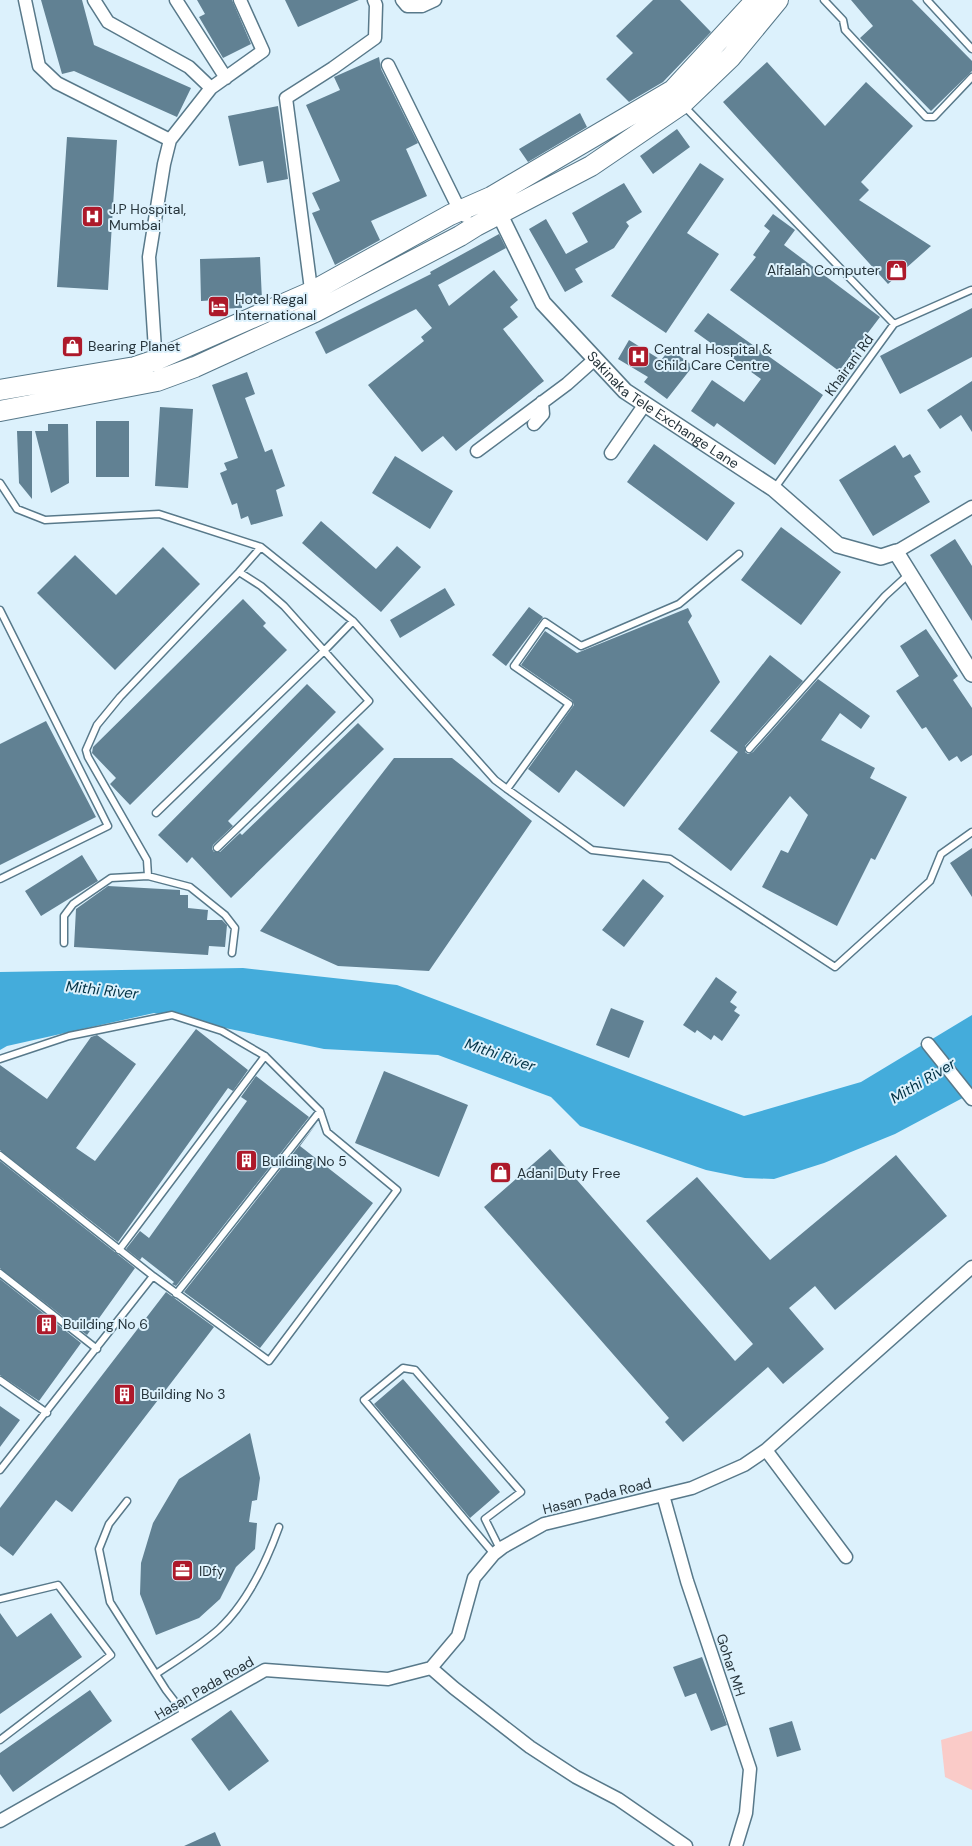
<svg xmlns="http://www.w3.org/2000/svg" width="972" height="1846" viewBox="0 0 972 1846" font-family="'DM Sans',sans-serif">
  <style>
    .green { fill: #facbc8 }
    .water { fill: #44acdb }
    .building { fill: #618193 }
    .lines { fill: none; stroke-linecap: round; stroke-linejoin: round }
    .service-casing { stroke: #58798a; stroke-width: 9 }
    .minor-casing { stroke: #58798a; stroke-width: 15 }
    .tertiary-casing { stroke: #58798a; stroke-width: 18 }
    .primary-casing { stroke: #58798a; stroke-width: 22 }
    .service { stroke: #fff; stroke-width: 6 }
    .minor { stroke: #fff; stroke-width: 12 }
    .tertiary { stroke: #fff; stroke-width: 15 }
    .primary { stroke: #fff; stroke-width: 20 }
    .labels { text-anchor: middle; dominant-baseline: central; stroke-width: 4; stroke-linejoin: round; paint-order: stroke }
    .poi-label { font-size: 14px; fill: #26343b; stroke: #dcf1fc; text-anchor: start }
    .street-label { font-size: 14px; fill: #26343b; stroke: #dcf1fc }
    .water-label { font-size: 15px; font-style: italic; fill: #013144; stroke: #dcf1fc }
  </style>
  <rect width="100%" height="100%" fill="#dcf1fc"/>
  <path class="green" d="M972 1731V1790L945 1777 941 1740Z"/>
  <path class="water" d="M243 968 397 985 744 1116 861 1082 972 1015V1093L895 1134 824 1163 774 1179 745 1178 706 1170 580 1126 551 1097 438 1055 324 1049 154 1013 7 1046 0 1050V972Z"/>
  <path class="building" d="M41 0H82L94 45 191 88 177 117 74 71 62 74Z
    M197 0H232L251 44 223 58 199 17 205 14Z
    M285 0H359L298 27Z
    M653 0H680L711 32 663 82 629 102 606 79 633 53 616 36Z
    M851 0H912L972 61V71L931 111 860 38 873 26Z
    M379 57 381 69 418 143 406 149 427 196 371 221 380 240 335 265 312 213 320 210 312 193 340 181 306 105 340 90 334 77Z
    M767 62 825 126 866 82 913 126 861 182 869 190 859 200 931 246 888 284 723 102Z
    M278 106 288 179 267 183 263 161 239 166 228 116Z
    M580 113 587 127 528 162 519 149Z
    M677 129 690 147 653 174 640 156Z
    M67 137 117 140 108 290 57 287Z
    M700 163 724 179 687 233 719 254 666 333 611 296Z
    M624 183 642 212 626 222 629 226 614 248 575 269 583 282 565 292 529 229 546 219 566 254 588 242 572 213Z
    M773 214 795 230 784 245 880 317 839 371 730 290 756 257 753 255 770 231 764 226Z
    M499 234 506 248 438 285 449 306 494 270 518 300 510 307 518 317 503 329 544 381 456 451 443 436 422 452 368 385 424 341 421 337 432 328 416 309 326 354 315 332 431 274 430 272Z
    M260 257 262 300 242 301V308L216 309V300L201 301 200 259Z
    M972 308V357L900 394 880 356Z
    M708 313 823 395 775 465 717 423 714 427 691 411 712 380 744 402 761 379 694 331Z
    M629 340 661 360 670 349 693 366 667 399 644 382 648 377 618 359Z
    M247 372 255 394 245 398 265 452 272 449 285 486 276 490 283 516 251 525 248 516 241 519 237 503 232 505 220 473 227 470 224 463 238 458 212 385Z
    M972 381V432L961 415 940 429 927 410Z
    M160 407 193 409 188 488 155 486Z
    M96 421H129V477H96Z
    M48 424H68L69 483 51 493 35 431H48Z
    M17 431H32V499L19 483Z
    M654 444 735 503 707 541 627 482Z
    M895 445 903 458 910 454 921 472 914 476 930 502 873 536 839 480Z
    M395 456 453 491 430 529 372 493Z
    M321 521 376 569 397 546 421 567 381 612 302 543Z
    M781 527 841 572 801 625 741 580Z
    M955 539 972 566V621L930 555Z
    M163 547 200 584 115 670 37 593 75 555 116 595Z
    M445 588 455 605 400 638 390 620Z
    M243 599 266 623 263 626 287 650 130 805 110 784 116 778 92 753 93 747Z
    M529 607 543 617 506 666 492 655Z
    M688 608 692 616 688 622 720 682 624 807 576 770 559 793 528 769 574 705 572 700 521 665 545 631 577 653Z
    M926 629 958 676 953 680 972 708V755L961 762 957 756 949 761 926 727 922 729 896 691 919 676 900 646Z
    M770 655 803 681 745 746V752L748 754 753 752 818 679 870 716 861 729 840 713 821 740 875 768 870 778 907 797 875 860 871 858 837 926 762 887 781 850 788 853 808 815 790 796 731 871 678 829 738 752 710 731Z
    M307 684 336 712 228 821 233 826 213 845 212 849 214 852H220L240 833 242 835 358 723 384 749 231 898 192 857 187 863 158 835Z
    M46 721 96 817 0 865V744Z
    M394 758H452L532 821 429 971 338 966 260 931Z
    M972 848V897L950 863Z
    M82 855 98 881 41 916 25 891Z
    M643 879 664 896 624 947 602 930Z
    M108 886 180 890V895H188V908L208 910 207 920H222L227 925 225 947 209 946 208 955 74 947 76 909Z
    M716 977 737 992 730 1002 737 1007 734 1011 740 1015 722 1041 714 1035 711 1040 697 1030 695 1033 683 1025Z
    M611 1008 644 1021 629 1058 596 1045Z
    M196 1029 248 1070 233 1091 228 1088 118 1242 0 1150V1065L47 1099 91 1037 97 1035 136 1064 76 1148 95 1161Z
    M384 1071 468 1105 439 1177 355 1143Z
    M256 1076 309 1117 176 1286 172 1284 174 1282 142 1257 140 1260 126 1249 140 1231 149 1238 247 1101 241 1097Z
    M317 1123 300 1146 373 1203 260 1348 184 1292Z
    M550 1149 735 1361 753 1344 646 1221 697 1177 770 1260 896 1155 947 1216 835 1310 815 1286 789 1308 824 1349 783 1384 768 1367 683 1442 665 1422 669 1418 484 1207Z
    M0 1161 135 1268 87 1335 0 1268Z
    M0 1279 81 1343 39 1401 0 1375Z
    M166 1292 214 1327 72 1512 56 1500 13 1556 0 1546V1508Z
    M403 1379 500 1492 470 1518 374 1404Z
    M0 1406 20 1420 0 1447Z
    M250 1433 260 1478 257 1500 252 1501 249 1522 257 1523 255 1549 236 1567 220 1599 199 1618 156 1635 140 1594 141 1563 153 1523 179 1479Z
    M0 1613 17 1637 51 1613 82 1657 0 1714Z
    M702 1657 727 1725 711 1731 696 1693 685 1697 673 1667Z
    M90 1690 112 1721 13 1792 0 1774V1753Z
    M231 1710 269 1761 229 1791 191 1739Z
    M792 1721 801 1750 777 1757 769 1728Z
    M215 1832 221 1846H184Z"/>
  <g class="lines">
    <defs>
      <path id="service" d="M824 0 843 20 845 30 926 117H934L972 77
        M927 0 972 49
        M683 105 894 324
        M0 483 17 509 45 520 159 514 261 547 353 621 495 780 507 789 592 850 670 859 835 967 930 881 941 854 972 832
        M774 489 894 324 971 290
        M0 610 108 826 0 879
        M749 749 885 596 909 574
        M507 789 569 704 514 666 545 622 581 646 679 604 739 554
        M156 813 323 652 353 621
        M217 848 369 701 284 606 261 586 239 572
        M148 876 190 887 225 915 235 928 232 953
        M64 943V916L73 904 111 878 148 876 147 860 88 757 86 750 97 725 120 697 239 572 261 547
        M0 1059 69 1036 172 1015 222 1031 265 1056 320 1111 327 1132 397 1190 269 1361 153 1276
        M0 1155 153 1276 0 1470
        M119 1250 265 1056
        M0 1273 97 1349
        M176 1294 320 1111
        M0 1380 47 1413
        M127 1501 109 1524 99 1549 110 1602 166 1690 186 1716
        M494 1554 364 1400 403 1368 415 1370 521 1492 485 1519 500 1549
        M0 1599 58 1585 111 1655 0 1740
        M156 1674C177 1660 200 1646 219 1629 247 1603 266 1563 279 1527"/>
      <path id="minor" d="M25 0 39 66 57 83 170 140
        M94 0 108 22 189 67 211 88
        M176 0 226 78
        M402 0 407 6H422L435 0
        M388 65 460 211 465 216
        M312 297 286 98 333 68 375 38 376 5 374 0
        M156 365 149 257 164 164 170 140 211 88 263 51 240 0
        M534 424 543 414 542 402
        M477 451 567 384 595 359
        M611 453 645 404
        M896 552 972 507
        M928 1044 972 1099
        M766 1450 846 1557
        M663 1495 687 1581 750 1769 746 1813 736 1846
        M431 1668 454 1688 530 1747 576 1777 618 1799 686 1846
        M0 1821 265 1670 388 1679 431 1668 458 1636 474 1578 494 1554 503 1547 544 1524 692 1488 744 1465 766 1450 972 1267"/>
      <g id="tertiary">
        <path id="s1" d="M495 205 543 303 625 391 774 489 838 545 881 557 896 552 972 674"/>
      </g>
      <path id="primary" d="M0 390 135 367 156 360 311 292 450 215 491 197 673 90 756 0
        M0 411 157 381 195 367 315 312 460 236 476 226 591 166 682 104 731 57 778 0"/>
    </defs>
    <use href="#service" class="service-casing"/>
    <use href="#minor" class="minor-casing"/>
    <use href="#tertiary" class="tertiary-casing"/>
    <use href="#primary" class="primary-casing"/>
    <use href="#service" class="service"/>
    <use href="#minor" class="minor"/>
    <use href="#tertiary" class="tertiary"/>
    <use href="#primary" class="primary"/>
  </g>
  <defs>
    <symbol id="hospital-square" viewBox="-11 -11 22 22"><rect x="-9" y="-9" width="18" height="18" rx="4" fill="#ad192a" stroke="#dcf1fc"/><path d="M-5-5h3v3.5h4V-5h3V5h-3V1.5h-4V5h-3Z" fill="#fff"/></symbol>
    <symbol id="shop-square" viewBox="-11 -11 22 22"><rect x="-9" y="-9" width="18" height="18" rx="4" fill="#ad192a" stroke="#dcf1fc"/><path d="M-5-2.5h2.3a2.7 3.5 0 0 1 5.4 0H5L5.5 6h-11ZM-1.5-2.5h3a1.5 2.3 0 0 0-3 0Z" fill="#fff"/></symbol>
    <symbol id="hotel-square" viewBox="-11 -11 22 22"><rect x="-9" y="-9" width="18" height="18" rx="4" fill="#ad192a" stroke="#dcf1fc"/><path d="M-6-4.5h1.5V1H6V5H4.5V3h-9V5H-6ZM-4 0a1.8 1.8 0 1 1 3.6 0ZM.5 0V-2.5h3Q6-2.5 6 0Z" fill="#fff"/></symbol>
    <symbol id="building-square" viewBox="-11 -11 22 22"><rect x="-9" y="-9" width="18" height="18" rx="4" fill="#ad192a" stroke="#dcf1fc"/><path d="M-4-6H4V6H1V3H-1V6H-4ZM-2.5-4.3h1.7v1.8h-1.7ZM.8-4.3h1.7v1.8H.8ZM-2.5-1h1.7V.8h-1.7ZM.8-1h1.7V.8H.8Z" fill="#fff"/></symbol>
    <symbol id="office-square" viewBox="-11 -11 22 22"><rect x="-9" y="-9" width="18" height="18" rx="4" fill="#ad192a" stroke="#dcf1fc"/><path d="M-6-3h4V-5.5h4V-3h4V5H-6ZM-1-4.5V-3h2v-1.5ZM-6 0V1H6V0Z" fill="#fff"/></symbol>
  </defs>
  <g fill-rule="evenodd">
    <use href="#hospital-square" x="80" y="204" width="25" height="25"/>
    <use href="#shop-square" x="884" y="258" width="25" height="25"/>
    <use href="#hotel-square" x="206" y="294" width="25" height="25"/>
    <use href="#shop-square" x="60" y="334" width="25" height="25"/>
    <use href="#hospital-square" x="626" y="344" width="25" height="25"/>
    <use href="#building-square" x="234" y="1148" width="25" height="25"/>
    <use href="#shop-square" x="488" y="1160" width="25" height="25"/>
    <use href="#building-square" x="34" y="1312" width="25" height="25"/>
    <use href="#building-square" x="112" y="1382" width="25" height="25"/>
    <use href="#office-square" x="170" y="1558" width="25" height="25"/>
  </g>
  <g class="labels">
    <g class="poi-label">
      <text x="109" y="209">J.P Hospital,<tspan x="109" dy="16">Mumbai</tspan></text>
      <text x="880" y="270" text-anchor="end">Alfalah Computer</text>
      <text x="235" y="299">Hotel Regal<tspan x="235" dy="16">International</tspan></text>
      <text x="88" y="346">Bearing Planet</text>
      <text x="654" y="349">Central Hospital &amp;<tspan x="654" dy="16">Child Care Centre</tspan></text>
      <text x="262" y="1161">Building No 5</text>
      <text x="517" y="1173">Adani Duty Free</text>
      <text x="63" y="1324">Building No 6</text>
      <text x="141" y="1394">Building No 3</text>
      <text x="199" y="1571">IDfy</text>
    </g>
    <g class="street-label">
      <text transform="translate(849 365) rotate(-54)">Khairani Rd</text>
      <text stroke="none"><textPath href="#s1" startOffset="271">Sakinaka Tele Exchange Lane</textPath></text>
      <text transform="translate(597 1496) rotate(-14)">Hasan Pada Road</text>
      <text transform="translate(731 1665) rotate(72)">Gohar MH</text>
      <text transform="translate(204 1688) rotate(-30)">Hasan Pada Road</text>
    </g>
    <g class="water-label">
      <text transform="translate(102 990) rotate(6)">Mithi River</text>
      <text transform="translate(500 1055) rotate(19)">Mithi River</text>
      <text transform="translate(923 1081) rotate(-31)">Mithi River</text>
    </g>
  </g>
</svg>
